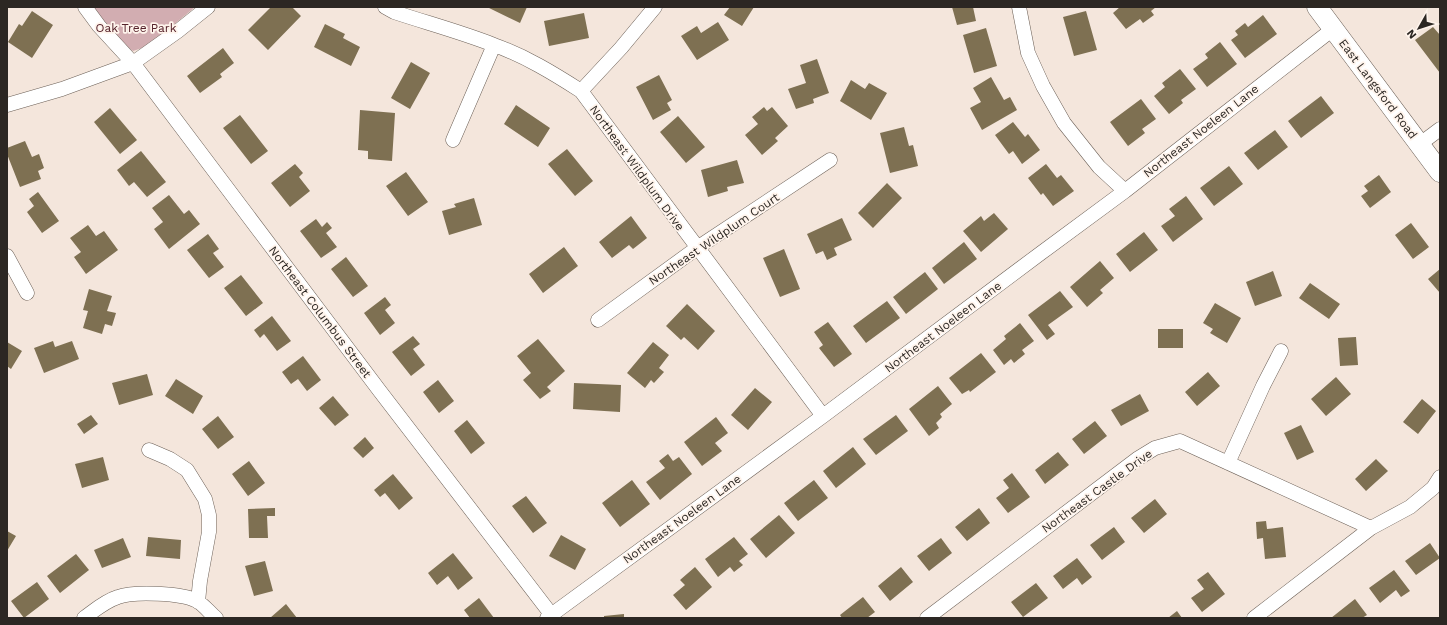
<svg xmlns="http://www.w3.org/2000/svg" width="1447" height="625" viewBox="0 0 1447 625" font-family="'Work Sans',sans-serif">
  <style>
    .green { fill: #d2adb1 }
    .building { fill: #7e7052 }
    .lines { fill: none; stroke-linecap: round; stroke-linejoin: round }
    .street-casing { stroke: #6c6057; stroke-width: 15 }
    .secondary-casing { stroke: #6c6057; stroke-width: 21 }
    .street { stroke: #fff; stroke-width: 14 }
    .secondary { stroke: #fff; stroke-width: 20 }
    .labels { text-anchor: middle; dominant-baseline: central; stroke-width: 3.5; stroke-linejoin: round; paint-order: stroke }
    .park-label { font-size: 12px; fill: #55222b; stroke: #fff4ec }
    .street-label { font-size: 12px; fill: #2c2723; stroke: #fff4ec }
  </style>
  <rect width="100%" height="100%" fill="#f4e6dc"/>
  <path class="green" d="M93 7H195L148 46 133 51 118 40Z"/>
  <path class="building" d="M271 7H292L301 16 268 50 248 30Z
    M487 7H527L520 23Z
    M730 7H754L742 26 724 15Z
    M952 7H973L976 21 957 25Z
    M1120 7H1156L1151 11 1154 15 1143 23 1140 19 1126 29 1113 13Z
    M32 11 53 25 32 58 8 42 19 24 22 26Z
    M1086 11 1097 50 1074 56 1063 17Z
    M584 13 589 38 549 46 544 21Z
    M1263 15 1277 34 1245 58 1231 40 1238 35 1235 31 1245 23 1248 27Z
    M718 22 729 40 697 60 681 36 697 26 701 33Z
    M325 24 345 34 343 38 360 47 351 66 314 47Z
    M1433 27 1440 35V73L1415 40Z
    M986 28 997 66 974 73 963 35Z
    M1220 42 1237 64 1207 87 1193 69 1208 58 1205 54Z
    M223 48 234 63 220 74 222 77 200 93 187 76Z
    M817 59 829 93 813 99 814 103 796 109 788 89 806 83 800 65Z
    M411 62 430 73 410 109 391 98Z
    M1180 69 1196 89 1181 100 1183 103 1169 114 1154 96 1165 87 1162 83Z
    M659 75 672 100 667 103 671 110 653 120 636 87Z
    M991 77 1004 100 1010 97 1017 110 982 130 970 108 981 102 973 88Z
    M851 80 865 89 869 83 887 93 871 120 840 101Z
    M1321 96 1334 113 1301 138 1288 121Z
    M1141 99 1156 119 1142 129 1145 133 1128 146 1110 122Z
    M516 105 550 128 538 147 504 124Z
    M764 107 767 111 772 107 788 126 775 138 778 141 762 155 745 135 758 124 752 117Z
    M110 108 137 140 120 154 94 122Z
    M360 110 395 113 392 161 368 159V151L358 150Z
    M240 115 268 151 251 164 223 128Z
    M678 116 705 147 686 163 660 132Z
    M1013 122 1025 137 1028 134 1040 150 1022 164 1013 151 1009 154 995 135Z
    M904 127 909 146 913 145 918 166 890 173 880 133Z
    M1275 130 1288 147 1258 170 1244 153Z
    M25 141 32 157 39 154 44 168 38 171 41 179 20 187 7 154V148Z
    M567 149 593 181 575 196 548 164Z
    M141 151 166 182 147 197 134 182 129 186 117 170Z
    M737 160 744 183 727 187 728 191 708 197 701 170Z
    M295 164 303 173 299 177 310 191 290 207 271 183Z
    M1046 164 1057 178 1061 175 1074 191 1053 206 1043 193 1041 195 1028 178Z
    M1229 166 1243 184 1214 206 1200 188Z
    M406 172 428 202 408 216 386 186Z
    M1379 175 1391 192 1370 208 1361 196 1368 191 1364 186Z
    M887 183 902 198 873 228 858 213Z
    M38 192 59 221 42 233 27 212 34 206 29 199Z
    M169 195 184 214 189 210 200 224 169 249 154 229 163 222 152 208Z
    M1186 196 1203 219 1173 242 1161 226 1175 216 1169 209Z
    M474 198 482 225 449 235 442 211 456 207 454 204Z
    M994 213 1008 229 981 252 963 231 981 216 984 221Z
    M631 216 647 238 633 249 629 245 612 258 599 242Z
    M842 218 852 240 834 248 837 255 827 260 823 251 816 254 807 234Z
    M316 219 322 227 327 222 332 228 326 233 337 247 321 258 300 231Z
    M1411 223 1429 247 1413 259 1395 235Z
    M88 225 96 236 104 231 118 250 86 274 74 257 81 252 70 238Z
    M1144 232 1158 250 1130 272 1116 254Z
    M208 234 219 249 213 253 224 267 209 278 187 250Z
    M964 242 977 259 944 284 932 268Z
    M564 247 578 266 543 293 529 274Z
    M784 249 800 289 780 297 763 258Z
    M346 257 368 286 353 297 331 269Z
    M1100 261 1114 278 1100 290 1103 293 1087 307 1070 287Z
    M1440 269V293L1428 279Z
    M1273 271 1282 296 1255 306 1246 282Z
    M925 272 938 289 906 314 893 297Z
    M241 275 263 303 246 316 224 288Z
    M1310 283 1340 304 1329 319 1299 298Z
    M89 289 112 296 107 311 116 313 112 326 105 324 102 334 83 328 88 311 83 310Z
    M1060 291 1073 307 1048 325 1055 334 1047 340 1028 315Z
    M385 297 391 305 385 310 395 323 380 335 364 313Z
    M887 301 900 318 866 343 853 326Z
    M1215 303 1241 318 1227 343 1210 333 1213 329 1203 323Z
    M687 304 715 331 698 350 684 337 681 340 666 326Z
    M272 316 291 341 277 351 264 334 260 338 254 330Z
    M828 322 852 354 834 367 819 348 823 345 814 332Z
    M1020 323 1034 341 1022 350 1025 354 1014 363 1011 359 1004 365 993 350 1006 339 1004 336Z
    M1158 329H1183V348H1158Z
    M413 336 420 344 413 349 425 365 411 376 392 352Z
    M1356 337 1358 365 1340 366 1338 338Z
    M538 339 565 371 547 387 551 391 540 399 523 380 531 373 517 356Z
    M53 341 55 347 72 341 79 359 44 373 34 348Z
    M7 342 22 351 11 369 7 366Z
    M653 342 669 355 659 368 664 372 654 383 651 380 645 388 627 373Z
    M981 353 996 372 970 392 969 390 962 394 949 378Z
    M303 356 321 380 307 391 298 379 291 384 282 372Z
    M1208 372 1220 386 1197 406 1185 392Z
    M147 374 153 395 119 405 112 383Z
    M1336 377 1351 394 1326 416 1311 399Z
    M176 379 203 396 193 414 165 396Z
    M438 380 454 401 439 413 423 392Z
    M574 383 621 385 620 412 573 409Z
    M938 386 952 404 940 414 942 417 936 423 939 428 929 436 909 409Z
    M755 388 772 402 748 430 731 415Z
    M1140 394 1149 411 1121 426 1111 410Z
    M333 396 349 415 335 426 319 408Z
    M1422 399 1436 411 1418 434 1403 422Z
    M91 415 98 424 84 434 77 424Z
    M896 415 908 431 876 455 863 439Z
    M218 416 234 437 218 449 202 429Z
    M716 417 728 433 715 443 722 451 702 466 684 442Z
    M467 420 485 443 471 454 454 431Z
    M1095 421 1107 436 1084 454 1072 439Z
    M1301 425 1314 452 1297 460 1284 433Z
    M365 437 374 448 363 458 353 448Z
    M853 447 866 464 836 488 823 471Z
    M1058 452 1069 465 1045 484 1035 470Z
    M668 454 673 461 679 457 692 474 660 500 646 482 665 468 659 461Z
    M103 457 109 480 82 488 75 464Z
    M1376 459 1388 471 1366 491 1355 479Z
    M249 461 265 483 248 496 232 474Z
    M1012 473 1030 497 1008 513 996 498 1009 488 1003 480Z
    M393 474 413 498 399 510 385 493 380 497 374 490Z
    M632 480 650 504 620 527 602 503Z
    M814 480 828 498 798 521 784 503Z
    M526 496 547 523 533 533 512 506Z
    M1155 499 1167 514 1144 533 1131 518Z
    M275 508V516H267L268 538H249L248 509Z
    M979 508 990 523 967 541 955 527Z
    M779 515 795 533 766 558 750 539Z
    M1266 521 1267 529 1283 527 1286 557 1265 559 1263 538 1257 539 1256 522Z
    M1114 527 1125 542 1102 560 1090 545Z
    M7 531 16 536 7 551Z
    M561 535 586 549 575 570 549 556Z
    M148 537 181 540 180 559 146 556Z
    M734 537 748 554 739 561 743 565 734 572 730 567 718 577 705 559Z
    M123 538 131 557 102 568 94 550Z
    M941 538 952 553 929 571 917 556Z
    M1430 543 1440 558 1416 575 1405 561Z
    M453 553 473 578 458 590 448 576 437 585 428 573Z
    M76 554 89 570 60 593 47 576Z
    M1077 558 1092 577 1082 585 1077 578 1063 589 1053 576Z
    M265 561 273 591 254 596 245 566Z
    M695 567 712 587 686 610 673 595 685 585 680 580Z
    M901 567 913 582 890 601 878 586Z
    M1394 570 1410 591 1401 597 1396 590 1380 603 1369 588Z
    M1208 572 1225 594 1202 612 1191 598 1204 589 1197 580Z
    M37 582 49 599 24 618 11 601Z
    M1036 583 1048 598 1023 617 1011 602Z
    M863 597 875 612 867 618H842L840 615Z
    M479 598 494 618H470L464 610Z
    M1355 599 1367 615 1362 618H1331Z
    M286 604 297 618H270Z
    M1177 611 1182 618H1168Z
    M624 614V618H604V616Z"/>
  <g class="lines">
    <defs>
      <path id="street" d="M85 7 99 26 133 63 379 390 554 618
        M385 7 394 12C427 23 461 32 494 45 525 56 553 73 581 91L823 416
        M1019 7 1028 53 1043 86 1064 123 1099 167 1125 191
        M581 91 621 48 655 7
        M7 105 62 89 133 63 178 31 208 7
        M453 140 494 45
        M1420 144 1440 129
        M7 256 27 293
        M598 320 697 248 830 160
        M149 450 170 459 187 470 205 499 209 515V532L200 581 198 602
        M1228 463 1263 386 1281 351
        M84 618C95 610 105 601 118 597 134 591 182 593 197 601 204 605 210 613 216 618
        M547 618 823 416 1041 253 1125 191 1333 29
        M927 618 1137 459 1155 448 1180 441 1371 528
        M1254 618 1371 528 1410 507 1433 488 1440 477"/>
      <path id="secondary" d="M1317 7 1440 172"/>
    </defs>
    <use href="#street" class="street-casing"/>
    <use href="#secondary" class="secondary-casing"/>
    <use href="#street" class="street"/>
    <use href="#secondary" class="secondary"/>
  </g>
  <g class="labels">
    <g class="park-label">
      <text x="136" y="28">Oak Tree Park</text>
    </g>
    <g class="street-label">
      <text transform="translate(1378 89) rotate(53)">East Langsford Road</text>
      <text transform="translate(1201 131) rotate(-38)">Northeast Noeleen Lane</text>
      <text transform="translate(637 168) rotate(54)">Northeast Wildplum Drive</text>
      <text transform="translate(714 239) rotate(-34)">Northeast Wildplum Court</text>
      <text transform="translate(320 312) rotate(53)">Northeast Columbus Street</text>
      <text transform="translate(943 327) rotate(-37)">Northeast Noeleen Lane</text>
      <text transform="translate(1097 491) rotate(-36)">Northeast Castle Drive</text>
      <text transform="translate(682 519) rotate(-36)">Northeast Noeleen Lane</text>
    </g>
  </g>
  <rect width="1447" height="625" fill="none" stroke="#2c2723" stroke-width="16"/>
  <g transform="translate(1419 28) rotate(231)" stroke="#fff4ec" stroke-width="3" paint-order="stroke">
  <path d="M0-3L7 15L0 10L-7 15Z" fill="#2c2723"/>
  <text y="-6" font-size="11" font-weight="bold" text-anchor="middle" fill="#2c2723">N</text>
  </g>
</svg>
